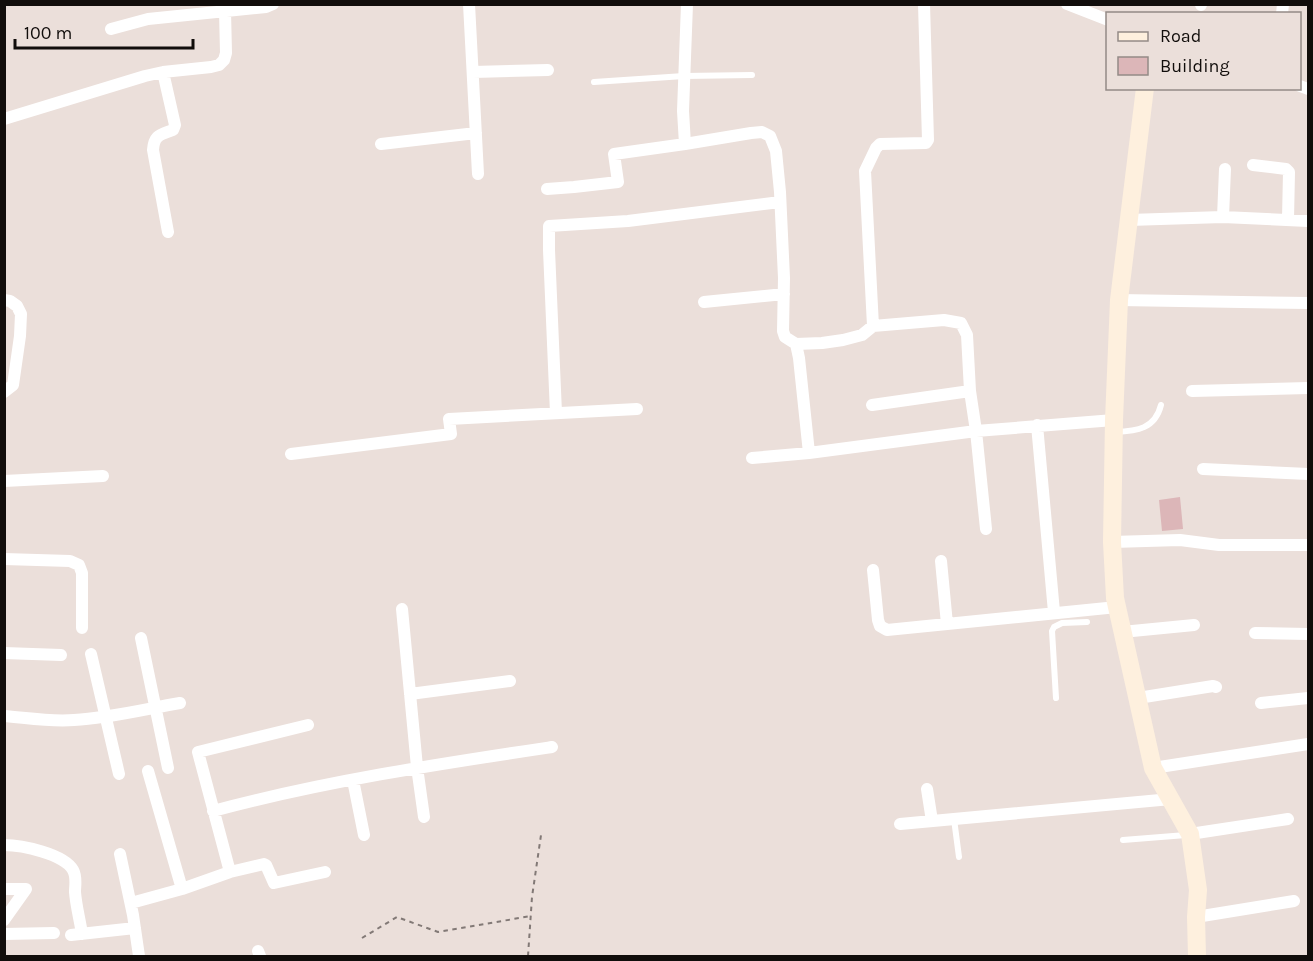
<svg xmlns="http://www.w3.org/2000/svg" width="1313" height="961" viewBox="0 0 1313 961" font-family="Karla,sans-serif">
  <style>
    .building { fill: #dcb6b8 }
    .lines { fill: none; stroke-linecap: round; stroke-linejoin: round }
    .path { stroke: #827976; stroke-width: 2; stroke-dasharray: 4.5 4.5; stroke-linecap: butt }
    .lane { stroke: #fff; stroke-width: 6 }
    .street { stroke: #fff; stroke-width: 12 }
    .secondary { stroke: #fef0de; stroke-width: 18 }
  </style>
  <rect width="100%" height="100%" fill="#ebdfda"/>
  <path class="building" d="M1180 497 1183 529 1162 531 1159 500Z"/>
  <g class="lines">
    <path class="path" d="M362 938 397 917 438 932 531 916
      M528 956 532 897 541 835"/>
    <path class="lane" d="M594 82 684 76 752 75
      M1115 432C1137 431 1155 429 1161 405
      M1056 698 1052 631 1054 627 1062 623 1087 622
      M954 819 959 857
      M1123 840 1186 835"/>
    <path class="street" d="M469 4 478 174
      M1067 4 1108 20
      M1201 5V4
      M1282 14 1283 4
      M111 29 148 19 266 7 273 4
      M163 72 175 125 173 130C160 135 154 135 153 150L168 232
      M473 72 548 70
      M1300 86 1308 89
      M4 119 145 76 163 72 211 67 219 65 224 60 226 53 225 11
      M381 144 476 133
      M685 144 683 111 687 4
      M1253 165 1286 169 1289 172 1288 219
      M547 189 574 187 618 182 614 154 685 144 751 133 762 132 770 136 776 151 780 192 784 278 783 331 785 337 796 344 799 358 809 453
      M1223 217 1225 169
      M1129 220 1223 217 1308 221
      M4 300 10 301 17 306 21 314 20 336 13 385 4 392
      M1119 300 1308 303
      M704 302 784 294
      M873 326 865 171 876 148 880 144 926 143 928 140 924 4
      M796 344 822 343 843 340 862 335 873 326 944 320 961 323 967 335 970 391 976 431 986 529
      M1192 391 1308 388
      M872 405 970 391
      M556 413 549 250V226L628 221 780 202
      M1037 425 1054 612
      M291 454 451 434 449 419 637 409
      M752 458 809 453 976 431 1114 420
      M1203 469 1308 474
      M4 481 103 476
      M1112 542 1180 540 1219 545H1308
      M4 559 70 561 79 565 82 573V628
      M941 561 947 624
      M873 570 878 620 880 626 887 630 1117 607
      M402 609 417 767 424 817
      M1122 632 1194 625
      M1255 633 1308 634
      M141 638 168 768
      M4 653 61 655
      M91 654 119 774
      M410 694 510 681
      M1138 698 1213 686 1216 687
      M1261 703 1308 698
      M4 716C28 718 51 722 74 720 110 718 145 709 180 703
      M1153 768 1308 744
      M148 771 182 889
      M353 780 364 835
      M927 789 932 821
      M213 811C325 781 439 764 552 747
      M900 824 1171 799
      M1190 834 1288 819
      M4 845C22 845 64 854 73 870 77 877 75 885 75 892 76 906 80 920 82 934
      M120 854 133 915 139 956
      M230 872 264 864 266 865 274 883 325 872
      M4 889H26L4 920
      M131 903 182 889 230 872 198 752 308 725
      M1196 917 1294 901
      M4 934 54 933
      M71 935 135 928
      M258 951 260 956"/>
    <path class="secondary" d="M1145 88 1119 300 1114 420 1112 542 1115 598 1153 768 1190 834 1198 890 1196 917 1197 956"/>
  </g>
  <rect width="1313" height="961" fill="none" stroke="#110d0b" stroke-width="12"/>
  <rect x="1106" y="12" width="195" height="78" fill="#ebdfda" stroke="#948b87" stroke-width="1.5"/>
  <rect x="1118" y="32" width="30" height="9" fill="#fef0de" stroke="#948b87" stroke-width="1.5"/>
  <text x="1160" y="42" font-size="18" fill="#110d0b">Road</text>
  <rect x="1118" y="57" width="30" height="18" fill="#dcb6b8" stroke="#948b87" stroke-width="1.5"/>
  <text x="1160" y="72" font-size="18" fill="#110d0b">Building</text>
  <path d="M15 39v9h178v-9" fill="none" stroke="#110d0b" stroke-width="3"/>
  <text x="24" y="39" font-size="18" fill="#110d0b" stroke="#ebdfda" stroke-width="4.5" paint-order="stroke">100 m</text>
</svg>
